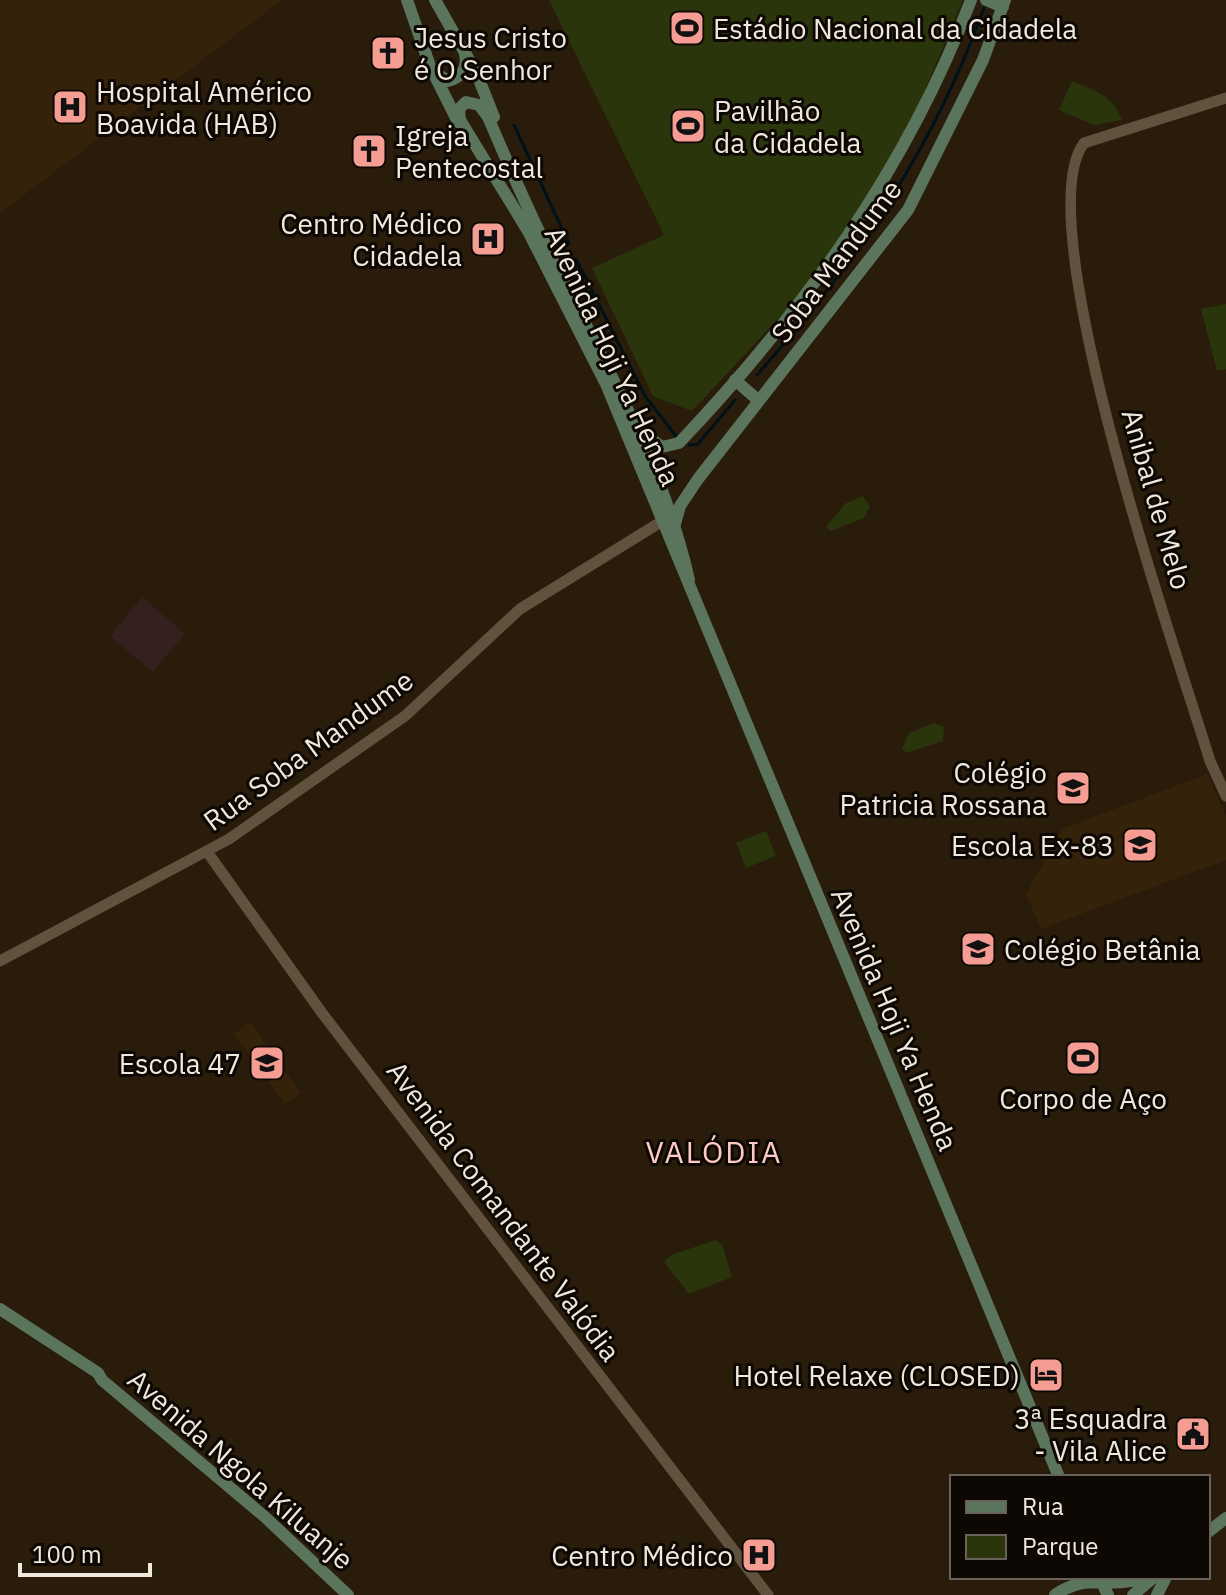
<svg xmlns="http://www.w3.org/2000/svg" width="1226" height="1595" viewBox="0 0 1226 1595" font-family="'IBM Plex Sans',sans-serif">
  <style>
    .commercial { fill: #33201f }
    .built { fill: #34230a }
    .green { fill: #2a350c }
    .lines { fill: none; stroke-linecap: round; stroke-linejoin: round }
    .stream { stroke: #001219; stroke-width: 3 }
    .tertiary { stroke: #61523f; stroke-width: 11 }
    .secondary { stroke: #5a755b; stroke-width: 12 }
    .labels { text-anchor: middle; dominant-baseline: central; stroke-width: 6; stroke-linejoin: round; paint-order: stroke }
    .poi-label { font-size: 28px; fill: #f1e8dd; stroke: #0d0803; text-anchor: end }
    .street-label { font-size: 28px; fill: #f1e8dd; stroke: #0d0803 }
    .neighbourhood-label { font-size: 30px; letter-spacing: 2px; fill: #fecac4; stroke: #0d0803 }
  </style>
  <rect width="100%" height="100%" fill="#291c0a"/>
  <path class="commercial" d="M142 597 185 634 153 672 110 636Z"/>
  <path class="built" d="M0 0H282L0 213Z
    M1207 774 1226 816V860L1041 929 1026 894 1062 829Z
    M250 1022 301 1093 285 1104 234 1034Z"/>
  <path class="green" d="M549 0H963L908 130 836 247 791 305 692 411 653 396 592 268 664 235Z
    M1072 81C1095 91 1113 95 1122 120L1094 125 1059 110Z
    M1226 304V369L1217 371 1201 309Z
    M863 496 870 507 864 518 831 531 826 527 846 503Z
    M934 723 944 727 943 741 906 753 902 748 909 733Z
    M766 831 776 856 746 868 736 843Z
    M716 1240 722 1244 732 1277 689 1294 664 1262 671 1255Z"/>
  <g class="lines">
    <path class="stream" d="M514 125 569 244
      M576 259 645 396 676 436
      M757 375C855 265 934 147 984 8
      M689 445 698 444 735 400"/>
    <path class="tertiary" d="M1226 98 1084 143C1025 220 1179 659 1210 761L1226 796
      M208 853 322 1013 768 1595
      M0 961 229 839 405 716 520 609 664 520"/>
    <path class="secondary" d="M407 0 430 66 458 122
      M435 0 476 72 494 117
      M986 0 1003 7
      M434 72 448 81C461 78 468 68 465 55
      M735 380 758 400
      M643 433 662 447 679 443C803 312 907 169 971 0
      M675 524 680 506 698 479 908 210 983 60 1005 0
      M689 580C663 464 603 361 551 256 528 210 508 164 488 117L479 105 466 102 459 109 460 120 528 231 606 384 1059 1477
      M0 1309 98 1373 102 1380 265 1517 348 1595
      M1208 1532 1226 1518
      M1099 1577 1108 1595
      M1055 1595C1089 1571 1111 1591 1143 1577
      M1133 1595 1154 1577
      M1157 1595 1166 1577"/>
  </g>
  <defs>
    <symbol id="stadium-square" viewBox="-11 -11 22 22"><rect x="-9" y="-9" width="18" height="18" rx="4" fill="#f59c93" stroke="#0d0803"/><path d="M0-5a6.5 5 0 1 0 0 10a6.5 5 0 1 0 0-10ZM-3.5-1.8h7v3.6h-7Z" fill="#111"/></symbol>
    <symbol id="church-square" viewBox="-11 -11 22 22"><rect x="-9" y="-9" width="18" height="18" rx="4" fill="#f59c93" stroke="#0d0803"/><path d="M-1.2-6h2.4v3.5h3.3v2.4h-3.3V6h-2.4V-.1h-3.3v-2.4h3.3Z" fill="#111"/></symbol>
    <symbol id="hospital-square" viewBox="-11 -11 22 22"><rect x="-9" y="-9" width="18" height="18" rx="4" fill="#f59c93" stroke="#0d0803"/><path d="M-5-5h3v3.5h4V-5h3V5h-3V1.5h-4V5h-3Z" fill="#111"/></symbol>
    <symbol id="university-square" viewBox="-11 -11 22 22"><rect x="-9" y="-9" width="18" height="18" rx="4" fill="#f59c93" stroke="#0d0803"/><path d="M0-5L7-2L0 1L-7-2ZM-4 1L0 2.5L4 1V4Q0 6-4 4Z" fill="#111"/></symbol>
    <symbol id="school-square" viewBox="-11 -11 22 22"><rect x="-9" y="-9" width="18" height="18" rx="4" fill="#f59c93" stroke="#0d0803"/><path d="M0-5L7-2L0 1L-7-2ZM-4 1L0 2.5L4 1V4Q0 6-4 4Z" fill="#111"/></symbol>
    <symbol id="hotel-square" viewBox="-11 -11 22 22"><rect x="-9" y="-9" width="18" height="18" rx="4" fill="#f59c93" stroke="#0d0803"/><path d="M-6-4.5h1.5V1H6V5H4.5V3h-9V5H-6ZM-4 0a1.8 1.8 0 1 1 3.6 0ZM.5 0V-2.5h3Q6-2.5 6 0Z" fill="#111"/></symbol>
    <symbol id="civic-square" viewBox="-11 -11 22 22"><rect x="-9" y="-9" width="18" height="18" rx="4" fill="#f59c93" stroke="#0d0803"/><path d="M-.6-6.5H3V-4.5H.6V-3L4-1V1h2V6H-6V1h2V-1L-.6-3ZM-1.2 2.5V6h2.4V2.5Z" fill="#111"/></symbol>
  </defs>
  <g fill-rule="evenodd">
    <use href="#stadium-square" x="667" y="8" width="40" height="40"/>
    <use href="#church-square" x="368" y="33" width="40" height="40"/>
    <use href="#hospital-square" x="50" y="87" width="40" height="40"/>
    <use href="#stadium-square" x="668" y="106" width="40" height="40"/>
    <use href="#church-square" x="349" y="131" width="40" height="40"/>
    <use href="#hospital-square" x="468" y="219" width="40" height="40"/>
    <use href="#university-square" x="1053" y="768" width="40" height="40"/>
    <use href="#school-square" x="1120" y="825" width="40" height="40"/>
    <use href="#school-square" x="958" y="929" width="40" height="40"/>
    <use href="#stadium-square" x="1063" y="1038" width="40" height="40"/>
    <use href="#school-square" x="247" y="1043" width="40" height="40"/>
    <use href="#hotel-square" x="1026" y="1355" width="40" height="40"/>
    <use href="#civic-square" x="1173" y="1414" width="40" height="40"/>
    <use href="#hospital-square" x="739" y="1535" width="40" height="40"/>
  </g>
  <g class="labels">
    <g class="poi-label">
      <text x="713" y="28" text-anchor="start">Estádio Nacional da Cidadela</text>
      <text x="414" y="37" text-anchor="start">Jesus Cristo<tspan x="414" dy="32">é O Senhor</tspan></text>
      <text x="96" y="91" text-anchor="start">Hospital Américo<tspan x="96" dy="32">Boavida (HAB)</tspan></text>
      <text x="714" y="110" text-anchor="start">Pavilhão<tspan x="714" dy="32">da Cidadela</tspan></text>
      <text x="395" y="135" text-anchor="start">Igreja<tspan x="395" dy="32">Pentecostal</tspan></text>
      <text x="462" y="223">Centro Médico<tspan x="462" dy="32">Cidadela</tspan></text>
      <text x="1047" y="772">Colégio<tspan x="1047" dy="32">Patricia Rossana</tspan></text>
      <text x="1114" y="845">Escola Ex-83</text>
      <text x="1004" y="949" text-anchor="start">Colégio Betânia</text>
      <text x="241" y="1063">Escola 47</text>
      <text x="1083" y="1098" text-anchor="middle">Corpo de Aço</text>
      <text x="1020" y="1375">Hotel Relaxe (CLOSED)</text>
      <text x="1167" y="1418">3ª Esquadra<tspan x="1167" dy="32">- Vila Alice</tspan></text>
      <text x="733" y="1555">Centro Médico</text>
    </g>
    <g class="street-label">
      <text transform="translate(836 261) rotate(-53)">Soba Mandume</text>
      <text transform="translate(613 356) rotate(65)">Avenida Hoji Ya Henda</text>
      <text transform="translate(1157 499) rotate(74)">Anibal de Melo</text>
      <text transform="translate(308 750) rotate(-36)">Rua Soba Mandume</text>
      <text transform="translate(895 1019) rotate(67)">Avenida Hoji Ya Henda</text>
      <text transform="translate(504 1211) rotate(53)">Avenida Comandante Valódia</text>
      <text transform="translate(241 1469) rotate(41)">Avenida Ngola Kiluanje</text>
    </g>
    <g class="neighbourhood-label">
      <text x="714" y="1151">VALÓDIA</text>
    </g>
  </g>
  <rect x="950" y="1475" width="260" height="104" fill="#0d0803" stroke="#68625a" stroke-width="2"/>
  <rect x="966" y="1501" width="40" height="12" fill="#5a755b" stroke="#68625a" stroke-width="2"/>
  <text x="1022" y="1515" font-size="24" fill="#f1e8dd">Rua</text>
  <rect x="966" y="1535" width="40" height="24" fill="#2a350c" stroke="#68625a" stroke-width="2"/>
  <text x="1022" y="1555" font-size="24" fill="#f1e8dd">Parque</text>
  <path d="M20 1563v12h130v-12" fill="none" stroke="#f1e8dd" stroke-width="4"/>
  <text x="32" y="1563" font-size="24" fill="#f1e8dd" stroke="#0d0803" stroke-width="6" paint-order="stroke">100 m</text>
</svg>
